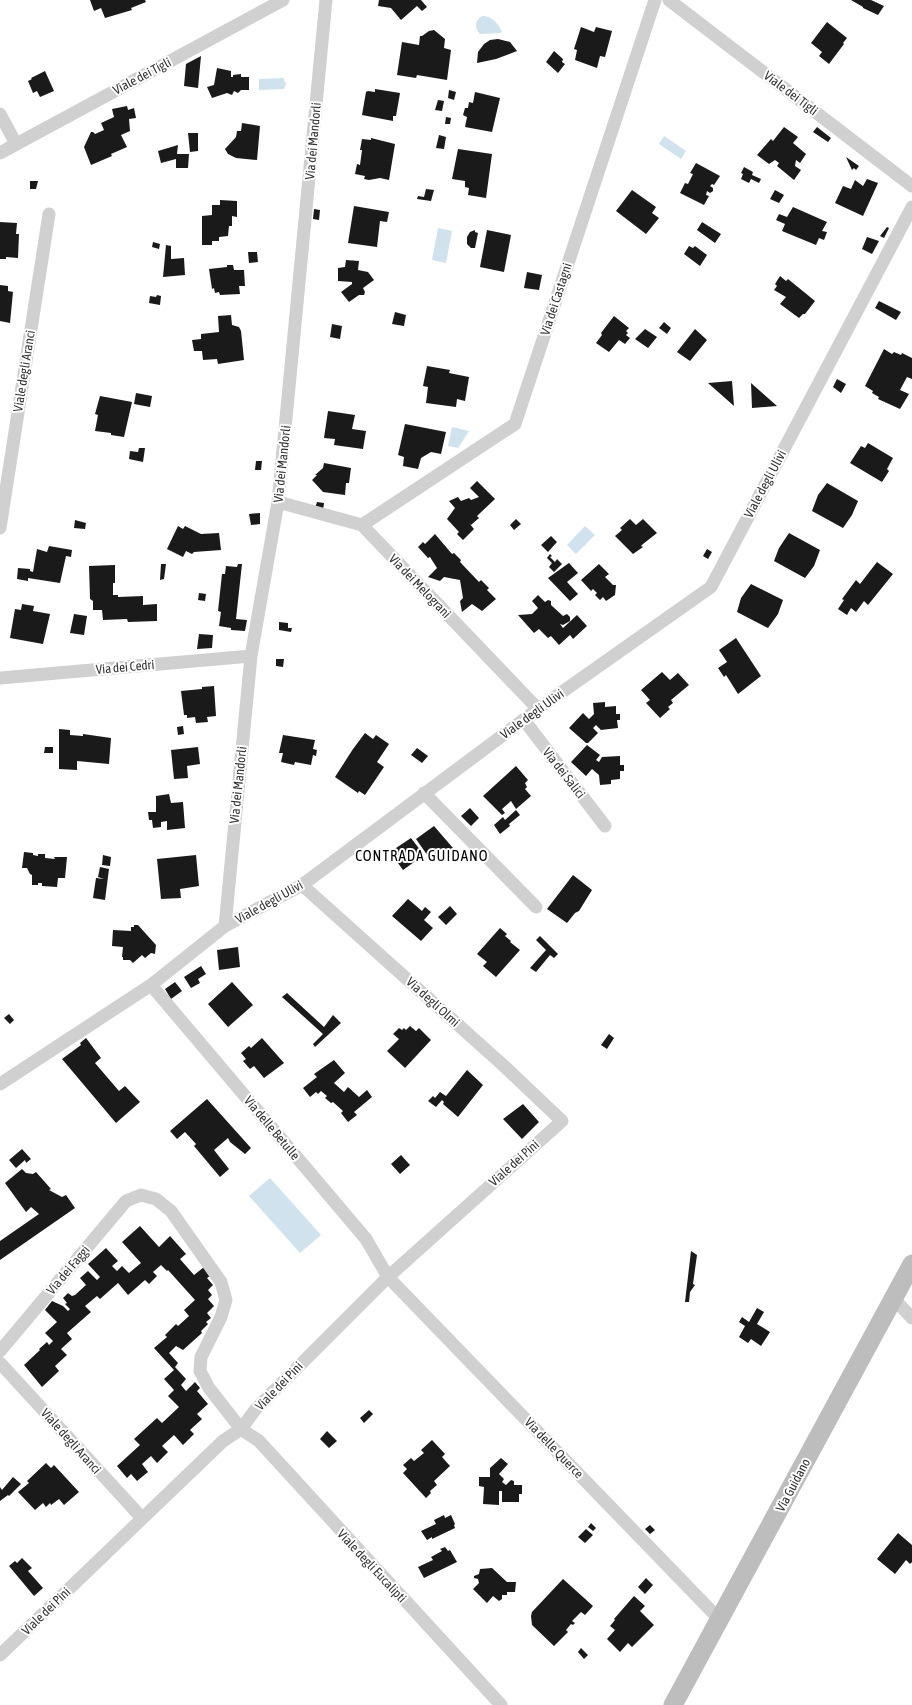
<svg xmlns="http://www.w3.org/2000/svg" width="912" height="1705" viewBox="0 0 912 1705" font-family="'Asap Condensed',sans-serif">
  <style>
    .water { fill: #cfe2ee }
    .building { fill: #1a1a1a }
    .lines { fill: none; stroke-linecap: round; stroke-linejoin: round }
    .minor { stroke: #d0d0d0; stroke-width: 13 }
    .secondary { stroke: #bdbdbd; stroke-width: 19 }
    .labels { text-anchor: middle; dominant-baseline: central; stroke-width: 4; stroke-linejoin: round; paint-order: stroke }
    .street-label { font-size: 13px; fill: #333; stroke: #fff }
    .quarter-label { font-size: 15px; letter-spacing: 1px; fill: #000; stroke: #fff }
  </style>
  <rect width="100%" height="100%" fill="#fff"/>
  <path class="water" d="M482 16C491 15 499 24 502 32L500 33 480 34C474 28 475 20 482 16Z
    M284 78V81L286 83 284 89 259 90V79Z
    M664 136 686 151 681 159 659 144Z
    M438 228 452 231 446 263 432 260Z
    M452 427 469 431 458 448 448 446Z
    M585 526 595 535 576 554 567 545Z
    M270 1178 321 1235 300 1253 249 1196Z"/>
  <path class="building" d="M90 0H145L146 2 131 8 132 10 105 18 101 8 94 11Z
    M379 0H421L427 7 422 11 417 6 401 20 391 8 378 6Z
    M851 0H871L884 6 878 15 863 8V7Z
    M827 22 847 38 843 43 844 44 829 64 819 56 822 52 811 43Z
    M581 27 594 32 596 27 612 31 605 57 600 56 597 68 575 60 577 50 574 49Z
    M434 30 445 39 444 48 451 50 447 80 417 75 416 78 397 75 402 42 419 45 420 36H422L429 31Z
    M498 39 510 42 517 51 496 59 477 63 478 52 484 44 490 40Z
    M554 51 563 59 562 62 565 64 558 73 546 62Z
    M201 56 198 88 184 86 186 64Z
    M217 68 231 71V77H233V75L241 74V77H249V90H241L238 93 234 91 232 95 227 93 212 98 207 87 214 85Z
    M45 71 54 91 40 97 37 91 33 93 28 81 32 79 31 78Z
    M375 89 400 93 396 116H393V121L362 115 366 92 368 91 375 92Z
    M449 90 456 92 454 100 448 98Z
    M475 92 500 98 492 132 465 127 467 117 463 115 465 108H468L469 102 473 103Z
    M438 100 444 101 442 111 435 110Z
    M127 106 128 110 134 108 136 118 129 119 130 131 121 135 127 147 111 154 112 156 91 165 84 147 91 132H93L95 134 104 130 101 123 114 117 112 109Z
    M446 117 451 118 450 124H445Z
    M242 123 260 126 257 160 236 158 228 154 225 149 236 137 237 131H241Z
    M784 127 798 137 793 143 806 154 800 163 796 160 795 166 801 170 794 180 777 166 779 163 775 160 769 164 757 155 771 139 773 141Z
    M817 127 831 138 828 142 813 132Z
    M188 133H198V151L190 152Z
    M439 135 446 137 444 149 436 148Z
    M371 138 395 144 389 180 380 178 369 180 364 179 365 176 355 174 357 164 360 165 362 150H360L362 139 371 140Z
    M178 145 177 154H189L188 168H176V159L161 163 158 151Z
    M458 149 492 154 486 198 468 195 469 188 465 187V181L452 179Z
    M846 157 859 166 856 170 854 168 852 170Z
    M696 163 720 176 714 185 712 184 710 186 713 188V191L710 193 707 191 706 195 709 196 704 205 680 193 685 183 688 184 693 174 690 173Z
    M744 167 753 172 752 175 761 179 759 183 751 179 749 183 741 179 743 174 741 173Z
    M867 179 878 183 863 216 835 203 843 186 851 189 855 180 863 186Z
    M30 181H38L36 189H30Z
    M426 189 434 190 431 201 417 199 418 196 424 197Z
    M632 190 656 207 652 213 659 218 646 234 616 211Z
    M775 190 784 195 779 203 770 199Z
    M220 200 237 201V217L232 216V226H229L228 236 219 237V241H212V245H202V216L212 215V205H220Z
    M354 206 389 212 387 222 380 221 377 247 348 243Z
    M793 207 827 222 822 231 827 232 824 240 819 238 816 245 782 231 785 224 776 220 779 214 787 217Z
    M314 209 320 210 319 220 313 219Z
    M0 222 17 223 16 234H19L18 258 6 257V259H0Z
    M702 222 721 234 715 243 697 230Z
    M887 227 889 228 884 238 880 236Z
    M475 230V232L478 233 475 248H471L467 244V237L470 232Z
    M487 230 511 235 504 272 480 267Z
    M867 237 879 241 872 254 862 249Z
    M153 242 160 244 159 249 152 247Z
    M166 245 171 246V259L184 258 185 275 163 277Z
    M689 246 693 248 695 246 707 255 700 266 684 254Z
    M248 252H257L258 262 249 263Z
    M346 260 359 261 358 270 368 272 374 280 363 288 365 292 364 295H359L349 302 341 292 352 284V282L338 281V268L345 267Z
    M227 265H233L234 270H244L245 286H239L240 294 220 295 219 292 215 293 214 288 212 289 209 269 227 267Z
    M527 272 542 275 539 290 524 288Z
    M780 276 786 281 788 279 815 301 805 314H803L799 318 780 304 786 297 774 290 777 286 775 284Z
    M0 285 8 286V291L13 292 10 323 0 321Z
    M157 295 161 296 160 305 149 303 150 296 156 297Z
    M879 301 901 312 896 320 875 308Z
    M395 312 406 315 404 326 392 324Z
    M231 315 232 325 239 327 241 331 244 360 218 364 217 359 203 360 202 351H194L192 340 201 339V334L219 332 218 316Z
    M614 316 629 328 626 331 628 333 626 335 630 338 625 344 619 340 609 352 596 343 602 335 601 333Z
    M664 322 671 328 667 334 659 328Z
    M332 324 342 326 340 339 330 337Z
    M645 329 657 337 648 348 635 339Z
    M695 329 707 340 690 361 677 352Z
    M884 349 892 354 894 352 901 355 902 353 912 358V379L907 377 900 390 909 394 900 409 878 399 879 397 872 393 873 391 865 386Z
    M427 366 450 370 449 373 469 377 465 401 457 399 456 407 426 403 428 387 423 386Z
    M837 379 846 384 841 393 833 387Z
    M732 381 734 406 708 383Z
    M751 383 777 406 752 408Z
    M136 393 152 396 150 407 134 404Z
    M100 396 132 402 124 437 111 435V433L95 431 98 415 95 414Z
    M328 411 355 415 352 429 366 431 363 449 334 445 335 439 324 438Z
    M405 424 446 432 441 454 431 452 421 458 418 469 403 466 404 457 398 455Z
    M868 443 893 458 887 469 889 471 882 482 850 463 861 446 865 448Z
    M139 448H145L143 462 129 459 130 451 138 452Z
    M256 461H262L261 470H255Z
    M324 463 351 468 349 483H346L345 495 323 492 312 480 317 475H315L323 468Z
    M477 481 495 499 477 516 479 518 471 525 469 523 474 529 463 540 457 534 459 532 447 519 455 508 449 501 458 497 461 501 469 498 471 500 479 497 470 488Z
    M827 483 858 501 852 515 843 528 812 511 818 495Z
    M317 502 324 503 323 510 315 508Z
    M260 513V524L251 525 249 514Z
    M516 519 521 524 514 530 510 525Z
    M630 519 636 525 643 519 657 533 643 544 641 546 643 547 633 554 615 536 622 530 620 528Z
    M75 520 86 523 85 529 74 528Z
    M178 526 183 529 185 526 201 534 219 533 221 550 194 552 192 554 186 551 183 557 167 549Z
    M789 533 820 550 814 566 805 578 774 561 779 548Z
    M435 534 452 554 454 553 461 560 460 562 479 582 481 580 489 588 487 590 496 599 482 611 472 604 462 612 460 601 463 598 460 580 444 577 440 581 428 577 437 568 430 557 428 558 418 547 423 542 425 544Z
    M551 536 557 542 548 552 541 545Z
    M49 546 72 550 71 557 66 556 60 583 28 578V581L17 579 18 568 30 569V571L33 572 37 549 47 552Z
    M707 549 712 552 708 559 703 556Z
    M550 554 552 556 550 557 555 562 557 559 562 564 554 572 549 567 552 563 547 558Z
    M877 562 893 574 868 605 864 601 856 612 851 608 847 615 838 609 844 600 842 599 856 580 860 584Z
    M569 563 578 573 567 582 578 594 570 601 548 578Z
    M161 564H166L164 579 160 580Z
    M238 564H242L236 619 247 620 245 631 231 630V628L219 626 221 612 218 611 222 574H225L226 566 237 567Z
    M599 564 609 574 605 577 613 585H616L615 595 606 601 603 597 600 600 595 595 597 593 593 589 591 591 581 580Z
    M115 565V583H113V595H118V597L143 596V605L157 604V621L128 622 127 619 103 620 102 610H93V601L90 599 89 566Z
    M751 584 783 600 778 614 768 628 737 612 741 598Z
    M199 593 206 594 205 601 198 600Z
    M538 595 545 602 548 600 551 601V605L563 616 567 614 570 617V621L563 625 560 624 563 628 577 615 587 626 573 639 570 635 559 645 551 636 548 638 539 629 534 633 518 615 532 614 538 608 532 601Z
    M22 604 34 606 33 611 50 614 43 644 10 638 15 609 21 610Z
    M74 614 87 616 84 635 70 633Z
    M279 622 288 623V628H292L291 632 279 630Z
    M199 634 213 635 212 648 197 649Z
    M736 638 761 676 738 694 726 675 724 677 718 668 727 662 719 650Z
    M276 659H284L283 667 276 666Z
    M662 672 670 680 678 673 689 685 671 700 673 703 668 707 670 709 660 718 646 703 650 700 641 690Z
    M214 686 216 716 207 717 208 722 196 723 195 717 187 718V715H184L181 691 202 689V687Z
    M605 702V707L616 706V714H620V720H617L618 728 601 730 596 725 593 728 598 733 588 743H586L569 728 583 713 589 719 594 714 593 703Z
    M183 726 184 734 178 735 177 727Z
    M59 729 70 730V735L83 736V734L111 738 109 764 77 761V770L59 769Z
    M365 733 373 739 376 735 389 744 377 762 384 767 365 795 359 791 358 793 335 777 353 749Z
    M283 735 315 740 313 749 317 750 316 756 313 755 311 765 295 762 294 765 281 762 283 753H279Z
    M587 745 600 755 596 760 599 762 602 757 620 756V765H624V771H620V779L611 780V784L600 785 599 775 592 769 586 776 571 762Z
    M45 747H53V753H44Z
    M198 747 200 764 187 766 188 778 174 779 171 750Z
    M417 748 428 756 422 763 411 755Z
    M516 766 528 780 525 783 527 787 525 789 531 796 516 809 511 801 502 809 505 813 502 815 483 796Z
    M169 794 171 803 183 802 185 828 167 830V821L161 822V827L153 828 152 820H149L148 812H156V796Z
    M470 808 479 818 471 826 461 816Z
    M516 810 520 815 509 824 510 826 500 834 494 825 503 817 505 820Z
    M434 826 453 848 432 862 416 839Z
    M411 838 424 855 403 870 390 852Z
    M24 852 33 853V855L38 856V854H45V858L55 859 54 857H67L65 878H58L57 887 42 886V883H38V885H32V875L30 874 27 868H22Z
    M103 855 111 857 110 866 102 865Z
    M196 855 199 886 180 889 181 898 161 899 157 859Z
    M100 867 109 869 105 900 93 898 96 878 104 879 98 877Z
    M573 875 592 890 579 911 575 913 567 923 547 909Z
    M408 899 422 911 425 907 431 912 424 920 433 928 421 941 392 916Z
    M450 906 457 914 446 925 438 917Z
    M134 925H138L156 945 155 954 151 953 145 958 142 955 133 963 130 960H123V957H122L123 947 112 946 113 930 131 931V927H134Z
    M500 928 507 934 505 936 511 941 510 942 520 950 496 977 483 966 487 962 477 954Z
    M540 936 558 954 554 958 550 955 536 972 530 968 546 950 536 940Z
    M238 947 240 967 219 970 217 950Z
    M201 966 206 974 198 979 200 983 191 988 184 977Z
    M175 982 182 991 171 999 165 989Z
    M232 982 253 1005 228 1027 208 1004Z
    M287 993 324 1027 333 1015 341 1023 315 1047 313 1044 323 1034 282 997Z
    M9 1014 14 1020 10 1024 4 1018Z
    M410 1026 416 1031 419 1028 431 1040 405 1068 387 1051 399 1039 393 1034 399 1028 402 1030 404 1028 406 1030Z
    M609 1034 614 1038 607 1049 601 1045Z
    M86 1038 101 1058 95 1063 119 1091 125 1086 140 1102 116 1123 62 1059 81 1045 80 1043Z
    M262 1038 284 1063 264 1078 254 1066 250 1069 243 1061 246 1059 241 1053 249 1046 251 1048Z
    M334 1060 345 1073 334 1083 344 1092 348 1087 359 1097 367 1090 372 1097 354 1112 357 1115 348 1122 341 1113 343 1111 333 1102 331 1103 325 1098 327 1096 321 1091 318 1094 316 1092 310 1097 303 1088 317 1077 314 1074Z
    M467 1070 483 1085 458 1117 443 1104 444 1102 442 1100 436 1107 428 1101 433 1096 435 1098 440 1092 446 1096Z
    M207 1099 251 1148 245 1154 230 1142 228 1138 214 1150 229 1169 220 1177 194 1146 196 1144 185 1132 177 1139 170 1131Z
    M523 1104 539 1122 522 1139 503 1119Z
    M22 1149 31 1159 26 1163 25 1160 16 1168 9 1160Z
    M401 1155 410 1165 400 1174 391 1164Z
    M22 1169 26 1173 33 1174 36 1172 51 1189 49 1190 62 1197 66 1195 75 1208 0 1260V1241L39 1214 31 1207 26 1212 5 1183Z
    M140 1226 159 1247 170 1236 186 1254 180 1259 194 1275 204 1267 210 1276 207 1278 213 1285 208 1290 212 1295 208 1299 214 1306 207 1313 211 1318 206 1322 208 1324 201 1331 202 1333 183 1350 176 1346 169 1353 178 1363 175 1367 186 1379 181 1385 186 1391 195 1382 200 1388 197 1391 208 1404 197 1414 202 1419 190 1430 194 1434 183 1445 174 1435 162 1446 168 1452 157 1463 151 1456 142 1464 148 1472 137 1481 131 1474 127 1478 117 1466 140 1445 134 1439 157 1418 162 1423 179 1407 168 1396 174 1390 164 1379 174 1370 154 1348 167 1337 165 1335 176 1324 178 1326 189 1316 184 1310 195 1300 168 1270 167 1271 161 1265 153 1272 157 1276 149 1284 145 1280 128 1295 118 1283 100 1299 97 1296 85 1306 91 1312 67 1333 72 1339 61 1349 67 1355 55 1366 59 1371 42 1387 24 1365 40 1350 39 1349 47 1342 49 1345 53 1341 45 1333 57 1322 45 1310 52 1301 63 1306 68 1311 70 1309 65 1304 67 1303 63 1298 68 1293 72 1296 75 1295 86 1285 80 1278 88 1271 97 1280 100 1277 88 1264 106 1248 118 1261 112 1266 117 1271 122 1266 129 1273 141 1263 122 1242Z
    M691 1251 697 1255 693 1284 695 1285 690 1292 689 1302H685Z
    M757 1308 764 1312 757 1324 770 1332 761 1346 751 1339 748 1343 739 1337 745 1326 739 1322 742 1317 749 1322Z
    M369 1410 373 1414 364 1423 360 1418Z
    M327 1431 337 1441 329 1448 320 1439Z
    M432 1440 445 1454 442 1457 450 1466 434 1481 437 1485 430 1491 431 1493 426 1498 403 1473 407 1469 403 1465 411 1458 414 1461 424 1453 421 1450Z
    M501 1458 508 1464 499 1474 504 1479 502 1482 506 1485 511 1480 514 1481V1485H522V1494H519V1502H502V1491H499V1505L483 1504 484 1487 479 1486V1477H490V1468Z
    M46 1463 51 1468 54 1465 79 1492 64 1505 59 1499 51 1505 50 1503 46 1507 43 1503 35 1510 18 1492 29 1483 27 1481Z
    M13 1477 21 1484 9 1496 8 1495 0 1501V1487L2 1490Z
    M444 1515 445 1518 451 1515 455 1524 454 1525 455 1528 432 1539V1537L427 1540 421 1531 436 1524 434 1520Z
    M591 1523 596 1528 593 1531 588 1527Z
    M650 1525 655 1530 650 1534 645 1529Z
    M586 1529 593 1535 585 1543 578 1537Z
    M898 1533 912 1545V1562L910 1564 906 1560 895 1574 877 1559Z
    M445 1547 448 1551 450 1550 457 1562 424 1578 418 1567 433 1560 431 1557 442 1551 440 1549Z
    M22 1558 32 1568 28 1571 43 1588 34 1596 9 1566 15 1561 17 1563Z
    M492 1568 507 1582H516L515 1592H507V1595H502V1599L499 1601 493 1596 487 1603 473 1589 479 1583 478 1579 474 1578V1576L479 1574 480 1569Z
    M646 1578 653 1585 645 1594 638 1587Z
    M563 1579 593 1606 585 1615 581 1612 572 1621 575 1623 573 1625 571 1624 566 1630 568 1632 554 1646 532 1625 531 1616 532 1612Z
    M634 1596 645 1606 640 1611 654 1625 632 1647 628 1643 620 1652 607 1639 615 1630 610 1626 615 1620 614 1619Z
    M581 1648 588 1655 584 1659 578 1652Z"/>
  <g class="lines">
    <path class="minor" d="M669 0 912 186
      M0 114 16 144
      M0 153 283 0
      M278 502 362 525 538 709
      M362 525 515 424 655 0
      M0 528 49 214
      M0 678 251 656
      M524 720 605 826
      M424 793 536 907
      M225 926 251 656 278 502 326 0
      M151 985 366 1239 388 1277 720 1620
      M0 1084 151 985 225 926 302 885 538 709 711 587 912 207
      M893 1298 912 1318
      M0 1351 126 1201 141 1195 156 1199 171 1211 221 1282 226 1300 221 1317 201 1357 200 1371 209 1388 241 1429 259 1441 501 1705
      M0 1363 142 1518
      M0 1655 223 1441 241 1429 255 1410 388 1277 562 1121 504 1066 302 885"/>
    <path class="secondary" d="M673 1705 912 1264"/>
  </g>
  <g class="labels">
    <g class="street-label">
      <text transform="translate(142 76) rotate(-28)">Viale dei Tigli</text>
      <text transform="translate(791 93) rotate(37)">Viale dei Tigli</text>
      <text transform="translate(313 141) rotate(-85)">Via dei Mandorli</text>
      <text transform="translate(556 299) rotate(-72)">Via dei Castagni</text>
      <text transform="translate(24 371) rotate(-81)">Viale degli Aranci</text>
      <text transform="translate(282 464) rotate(-84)">Via dei Mandorli</text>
      <text transform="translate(765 484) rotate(-62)">Viale degli Ulivi</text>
      <text transform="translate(420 586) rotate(46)">Via dei Melograni</text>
      <text transform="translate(125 667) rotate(-5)">Via dei Cedri</text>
      <text transform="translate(532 714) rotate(-36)">Viale degli Ulivi</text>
      <text transform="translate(564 773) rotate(52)">Via dei Salici</text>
      <text transform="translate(238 785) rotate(-84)">Via dei Mandorli</text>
      <text transform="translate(269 902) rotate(-29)">Viale degli Ulivi</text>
      <text transform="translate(433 1002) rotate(42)">Via degli Olmi</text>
      <text transform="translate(272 1128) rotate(50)">Via delle Betulle</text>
      <text transform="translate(514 1163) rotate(-42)">Viale dei Pini</text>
      <text transform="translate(68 1270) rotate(-50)">Via dei Faggi</text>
      <text transform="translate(279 1386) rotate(-46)">Viale dei Pini</text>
      <text transform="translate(71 1441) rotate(48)">Viale degli Aranci</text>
      <text transform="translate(554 1448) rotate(46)">Via delle Querce</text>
      <text transform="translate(793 1485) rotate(-62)">Via Guidano</text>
      <text transform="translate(372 1566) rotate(47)">Viale degli Eucalipti</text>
      <text transform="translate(46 1611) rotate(-44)">Viale dei Pini</text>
    </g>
    <g class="quarter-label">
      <text x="422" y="855">CONTRADA GUIDANO</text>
    </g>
  </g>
</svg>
